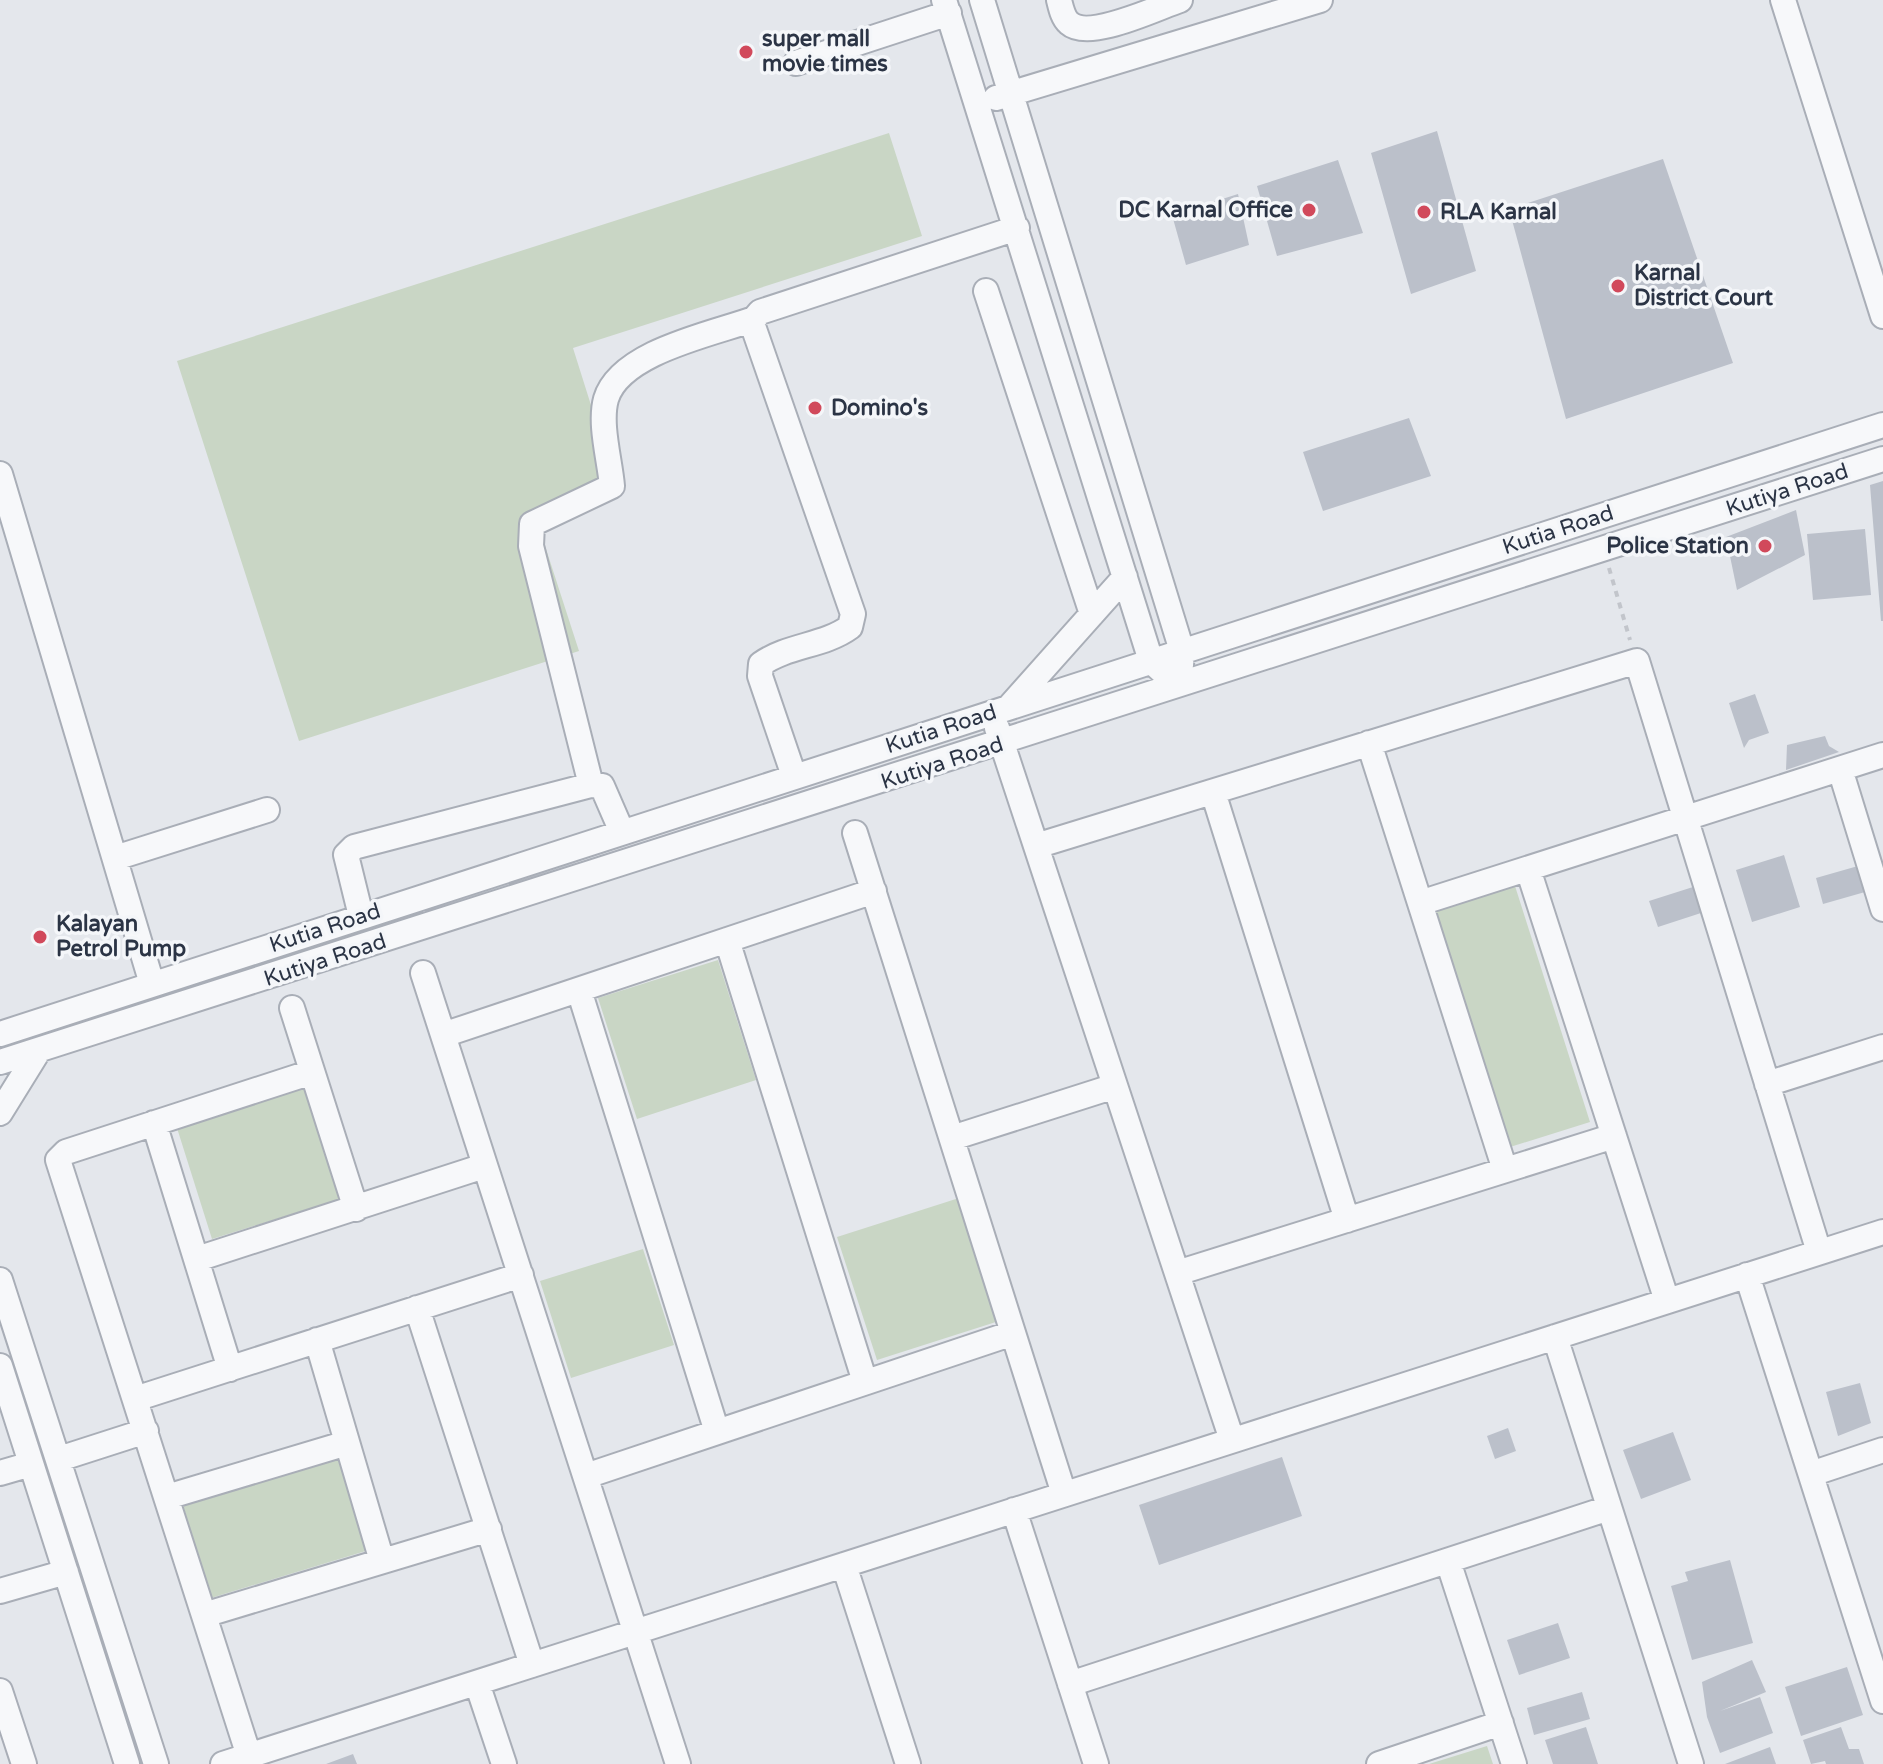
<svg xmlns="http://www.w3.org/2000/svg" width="1883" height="1764" viewBox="0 0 1883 1764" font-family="'Varela Round',sans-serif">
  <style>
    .green { fill: #c9d6c5 }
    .building { fill: #bbc0ca }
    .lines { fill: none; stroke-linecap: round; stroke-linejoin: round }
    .minor-casing { stroke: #a9aeb7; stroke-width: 28 }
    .path { stroke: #c2c5cb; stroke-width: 4; stroke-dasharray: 6 6; stroke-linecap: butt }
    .minor { stroke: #f7f8fa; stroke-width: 24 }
    .poi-dot { fill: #d1495b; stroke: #f4f6f9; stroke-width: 3 }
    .labels { text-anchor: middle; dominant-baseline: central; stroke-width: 7; stroke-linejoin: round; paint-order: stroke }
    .poi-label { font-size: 22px; font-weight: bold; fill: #2b3445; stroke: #f4f6f9; text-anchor: start }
    .street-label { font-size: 22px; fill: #2b3445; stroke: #f4f6f9 }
  </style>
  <rect width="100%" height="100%" fill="#e4e7ec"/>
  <path class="green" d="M889 133 922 236 573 348 618 491 536 518 579 651 299 741 177 361Z
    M1515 886 1590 1122 1510 1147 1436 911Z
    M718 960 756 1080 637 1119 598 998Z
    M305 1088 340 1199 212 1239 177 1128Z
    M959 1198 999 1321 877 1360 837 1237Z
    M643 1249 674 1345 571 1378 540 1281Z
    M341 1457 369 1550 211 1598 183 1505Z
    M1487 1746 1493 1764H1429Z"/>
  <path class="building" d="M1437 131 1476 271 1411 294 1371 153Z
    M1663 159 1733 363 1566 419 1509 209Z
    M1338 160 1363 233 1277 256 1257 186Z
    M1238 194 1249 245 1186 265 1172 215Z
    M1409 418 1431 476 1323 511 1303 452Z
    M1883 481V621H1881L1870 485Z
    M1796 510 1805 555 1737 590 1726 537Z
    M1865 529 1871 595 1813 600 1807 534Z
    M1755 694 1769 733 1749 740 1744 748 1729 703Z
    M1825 736 1829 746 1839 752 1786 770 1787 745Z
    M1784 855 1800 907 1752 922 1736 870Z
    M1858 866 1865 892 1823 904 1816 878Z
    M1693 887 1701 913 1658 927 1649 901Z
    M1860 1383 1871 1423 1838 1436 1826 1392Z
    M1508 1428 1516 1451 1495 1459 1487 1436Z
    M1673 1432 1691 1480 1641 1499 1623 1450Z
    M1282 1457 1302 1516 1159 1565 1139 1505Z
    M1730 1560 1753 1643 1692 1660 1671 1586 1688 1581 1685 1572Z
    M1558 1623 1570 1658 1519 1675 1507 1640Z
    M1752 1660 1766 1692 1720 1711 1760 1697 1773 1733 1720 1753 1707 1717 1702 1682Z
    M1847 1667 1863 1715 1801 1736 1785 1687Z
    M1582 1692 1590 1719 1534 1735 1527 1708Z
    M1586 1727 1598 1764H1553L1545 1740Z
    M1841 1727 1849 1749H1859L1864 1764H1826L1825 1761 1811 1764 1803 1740Z
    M1770 1747 1776 1764H1725Z
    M353 1754 357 1764H326Z"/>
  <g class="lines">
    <defs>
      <path id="minor" d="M944 0 1151 661 1162 671
        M982 0 1182 651 1181 665
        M1059 0C1061 8 1063 18 1069 23 1089 41 1156 8 1180 0
        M1783 0 1883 316
        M796 63 949 13
        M996 98 1320 0
        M986 291 1092 614
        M754 319 753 326 853 614 850 627C824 646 788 645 761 664L760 676 794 776
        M0 474 152 984
        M1010 706 1125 577
        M997 728 1232 1440
        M1369 743 1505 1170
        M1840 769 1883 909
        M591 785 531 546 532 524 612 486C610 461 599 424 606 399 620 352 712 334 754 319L760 312 1017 228
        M1213 792 1347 1220
        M855 833 1064 1494
        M1036 846 1637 661 1819 1252
        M115 858 267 810
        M1528 869 1667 1301
        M1420 903 1883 755
        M361 916 346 855 354 847 591 785 602 786 622 832
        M727 940 865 1382
        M423 973 678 1764
        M579 990 717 1432
        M292 1008 356 1209
        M0 1034 1883 425
        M443 1035 874 891
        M0 1062 1883 459
        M1767 1084 1883 1047
        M0 1113 39 1050
        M154 1123 230 1369
        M952 1138 1115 1086
        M197 1259 484 1166
        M1177 1273 1614 1136
        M1747 1275 1883 1701
        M0 1280 156 1764
        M417 1308 532 1665
        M1555 1337 1691 1764
        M317 1340 382 1561
        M0 1366 127 1764
        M135 1399 521 1275
        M59 1459 146 1431
        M0 1473 31 1464
        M1811 1474 1883 1450
        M586 1476 1013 1333
        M167 1497 347 1443
        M1014 1510 1096 1764
        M1448 1561 1514 1764
        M844 1565 908 1764
        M0 1591 66 1572
        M204 1615 489 1529
        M477 1683 504 1764
        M1070 1684 1609 1508
        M0 1691 24 1764
        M249 1756 58 1160 66 1152 312 1072
        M223 1764 1883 1232
        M1379 1764 1501 1723"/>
    </defs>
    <use href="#minor" class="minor-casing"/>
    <path class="path" d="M1609 568 1630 640"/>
    <use href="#minor" class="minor"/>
  </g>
  <g class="poi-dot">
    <circle cx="746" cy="52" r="8"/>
    <circle cx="1309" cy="210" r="8"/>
    <circle cx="1424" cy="212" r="8"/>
    <circle cx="1618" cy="286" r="8"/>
    <circle cx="815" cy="408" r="8"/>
    <circle cx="1765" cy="546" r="8"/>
    <circle cx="40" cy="937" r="8"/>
  </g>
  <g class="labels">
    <g class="poi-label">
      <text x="762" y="39">super mall<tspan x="762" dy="25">movie times</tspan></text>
      <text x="1293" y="210" text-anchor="end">DC Karnal Office</text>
      <text x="1440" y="212">RLA Karnal</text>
      <text x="1634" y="273">Karnal<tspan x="1634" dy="25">District Court</tspan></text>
      <text x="831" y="408">Domino's</text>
      <text x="1749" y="546" text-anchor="end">Police Station</text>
      <text x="56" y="924">Kalayan<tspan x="56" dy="25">Petrol Pump</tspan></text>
    </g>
    <g class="street-label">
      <text transform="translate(1787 490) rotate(-18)">Kutiya Road</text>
      <text transform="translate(1558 530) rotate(-18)">Kutia Road</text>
      <text transform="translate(941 729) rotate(-18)">Kutia Road</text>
      <text transform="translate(942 763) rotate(-18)">Kutiya Road</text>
      <text transform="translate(325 928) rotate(-18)">Kutia Road</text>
      <text transform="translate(325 960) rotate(-18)">Kutiya Road</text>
    </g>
  </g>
</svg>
